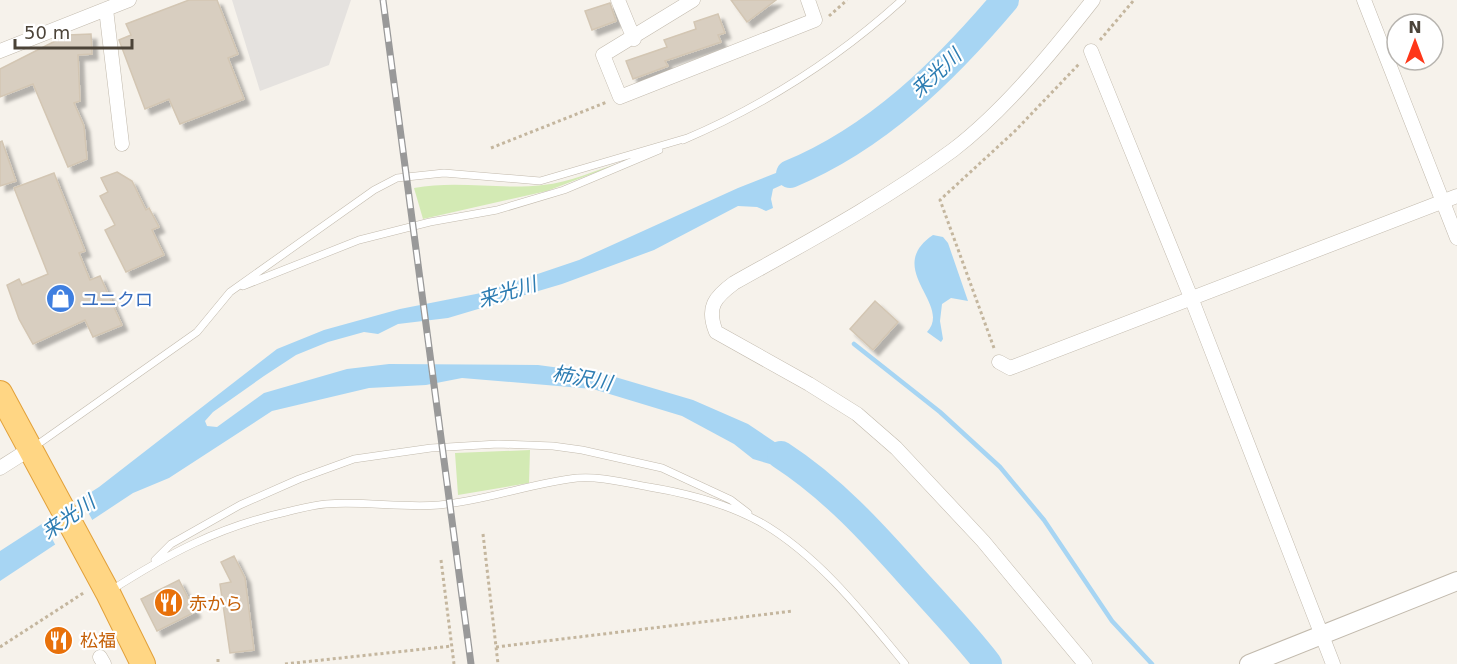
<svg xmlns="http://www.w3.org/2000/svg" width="1457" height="664" viewBox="0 0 1457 664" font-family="'DejaVu Sans','Noto Sans JP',sans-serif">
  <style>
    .green { fill: #d3eab4 }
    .parking { fill: #e5e2df }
    .water { fill: #a7d5f3 }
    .pier { fill: #f6f2eb }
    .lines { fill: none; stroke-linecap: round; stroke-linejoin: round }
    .stream { stroke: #a7d5f3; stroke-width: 4.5 }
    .river { stroke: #a7d5f3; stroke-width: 28 }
    .building { fill: #d8cec0; stroke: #d3c6b3; stroke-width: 1.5; filter: url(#shadow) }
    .service-casing { stroke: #c2baad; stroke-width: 8 }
    .minor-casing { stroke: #c2baad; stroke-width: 15 }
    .tertiary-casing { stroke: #c2baad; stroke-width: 20 }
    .trunk-casing { stroke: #e2a039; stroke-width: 26 }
    .path { stroke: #c4b69e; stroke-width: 3; stroke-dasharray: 3 3; stroke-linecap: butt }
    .service { stroke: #fff; stroke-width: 7 }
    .minor { stroke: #fff; stroke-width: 14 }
    .tertiary { stroke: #fff; stroke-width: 18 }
    .trunk { stroke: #ffd684; stroke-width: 24 }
    .rail-casing { stroke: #999; stroke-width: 7 }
    .rail { stroke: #fff; stroke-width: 4.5; stroke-dasharray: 14; stroke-linecap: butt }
    .labels { text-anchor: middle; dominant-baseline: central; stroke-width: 4.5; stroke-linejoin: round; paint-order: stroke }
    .shop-label { font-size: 18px; fill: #366cbe; stroke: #fff; text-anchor: start }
    .food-label { font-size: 18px; fill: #c56008; stroke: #fff; text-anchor: start }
    .water-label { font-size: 20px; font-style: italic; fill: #2c7cb2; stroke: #fff }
  </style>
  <defs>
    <filter id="shadow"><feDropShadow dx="5.5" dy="5.5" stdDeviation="1.5" flood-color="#0004"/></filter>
  </defs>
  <rect width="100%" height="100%" fill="#f6f2eb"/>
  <path class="green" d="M623 162 547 191 423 219 414 188C457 180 500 190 543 185 569 183 598 169 623 162Z
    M530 450 529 483 458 495 455 453Z"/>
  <path class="parking" d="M232 0H351L329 65 260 91Z"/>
  <path class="water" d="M824 154 830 163 773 189 771 199 773 208 766 211 757 207 738 206 654 250 562 284 448 318 398 324 378 334 364 332 328 342 296 355 264 376 213 412 205 421 207 426 217 427 264 393 347 369 389 364 538 365 605 374 693 400 748 424 818 471 809 483 780 467 753 459 734 444 682 416 593 389 462 378 426 385 369 388 272 411 169 478 133 493 0 581V551L99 487 277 349 324 330 400 309 481 293 579 260 738 188Z
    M933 235 943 237 948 243 968 301 951 298 942 304 940 321 943 339 941 342 927 332C953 304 883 269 933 235Z"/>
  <path class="pier" d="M79 496 94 523 57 548 42 520Z"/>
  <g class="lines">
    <path class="stream" d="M854 344 940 412 1000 467 1044 520 1112 621 1152 664"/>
    <path class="river" d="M790 174C877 138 945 71 1005 0
      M781 455C832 488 872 532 912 577 938 606 964 633 988 664"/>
  </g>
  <path class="building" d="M189 0H217L238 54 228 58 244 99 180 124 169 99 145 109 119 40 131 35 126 24Z
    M731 0H776L747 22Z
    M610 3 616 21 592 30 585 11Z
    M718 14 725 33 718 35 721 42 665 61 668 66 633 79 626 61 667 47 664 40 696 29 694 22Z
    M91 34 92 54 78 55 80 101 74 103 84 126 87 159 68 167 33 84 0 97V69L67 35Z
    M2 141 16 181 0 186V142Z
    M117 172 132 181 146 210 149 208 159 227 152 230 164 255 126 272 105 230 115 225 100 196 108 192 101 178Z
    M54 173 85 251 79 253 90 280 100 276 122 325 93 337 85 320 33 344 19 319 7 285 19 279 22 285 48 274 14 188Z
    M875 301 898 322 873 350 850 329Z
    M234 556 245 578 254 650 230 653 220 584 231 582 221 562Z
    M179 580 195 612 157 631 141 599Z"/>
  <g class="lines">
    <defs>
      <path id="service" d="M683 140C763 106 838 58 902 0
        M243 286 359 240 430 222 497 210 564 190 659 150
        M34 447 197 332 230 292 374 190 397 178 444 173 540 181 687 138
        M155 560 171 544 240 505 299 479 354 459 431 448 498 444 553 446 582 450 662 468 731 500 748 513
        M110 591C168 554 218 527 286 512 299 509 313 505 326 504 364 501 402 508 439 505 486 501 531 483 577 478 601 476 625 483 649 487 686 493 727 504 760 522 818 555 864 614 905 664"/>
      <path id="minor" d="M618 0 634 39
        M693 0 603 55 620 97 815 20 808 0
        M1364 0 1457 238
        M106 9 122 144
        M0 51 129 0
        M1091 51 1192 300 1333 664
        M999 362 1010 368 1457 196
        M0 468 30 449
        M100 657 104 664
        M1085 664 983 541 896 448 857 414 809 384 716 332C706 307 715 297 734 283 809 241 884 201 953 150 1005 110 1053 51 1093 0"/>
      <path id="tertiary" d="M1249 664 1457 581"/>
      <path id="trunk" d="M0 393 108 593 143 664"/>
    </defs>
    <use href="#service" class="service-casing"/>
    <use href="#minor" class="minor-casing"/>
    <use href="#tertiary" class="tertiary-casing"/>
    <use href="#trunk" class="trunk-casing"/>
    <path class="path" d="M829 16 847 0
      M1100 40 1134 0
      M491 148 607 102
      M994 348 940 200 1015 131 1080 63
      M483 534 498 664
      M441 560 454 664
      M0 647 85 592
      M496 647 793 611
      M218 659V664
      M285 664 452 646"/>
    <use href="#service" class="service"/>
    <use href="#minor" class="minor"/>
    <use href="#tertiary" class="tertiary"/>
    <use href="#trunk" class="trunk"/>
    <defs>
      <path id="rail" d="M383 0 471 664"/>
    </defs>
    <use href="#rail" class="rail-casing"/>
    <use href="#rail" class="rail"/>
  </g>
  <defs>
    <symbol id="shop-disc" viewBox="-11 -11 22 22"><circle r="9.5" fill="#3f7fe0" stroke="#fff"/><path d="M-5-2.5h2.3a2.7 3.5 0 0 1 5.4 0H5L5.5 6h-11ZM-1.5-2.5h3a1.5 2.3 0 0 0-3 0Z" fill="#fff"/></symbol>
    <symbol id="restaurant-disc" viewBox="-11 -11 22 22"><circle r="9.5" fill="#e8710a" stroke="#fff"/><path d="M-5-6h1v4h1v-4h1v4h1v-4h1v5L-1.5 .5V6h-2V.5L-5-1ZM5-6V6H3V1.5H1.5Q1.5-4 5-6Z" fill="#fff"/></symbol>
  </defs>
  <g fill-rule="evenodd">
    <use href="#shop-disc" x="44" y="282" width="33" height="33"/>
    <use href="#restaurant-disc" x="152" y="586" width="33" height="33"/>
    <use href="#restaurant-disc" x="42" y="624" width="33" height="33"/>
  </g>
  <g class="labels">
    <g class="shop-label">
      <text x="81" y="299">ユニクロ</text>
    </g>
    <g class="food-label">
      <text x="189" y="603">赤から</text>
      <text x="80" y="640">松福</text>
    </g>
    <g class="water-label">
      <text transform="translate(936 73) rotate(-43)">来光川</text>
      <text transform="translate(507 292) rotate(-17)">来光川</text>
      <text transform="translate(582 378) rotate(10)">柿沢川</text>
      <text transform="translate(68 517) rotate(-35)">来光川</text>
    </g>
  </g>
  <g transform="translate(1415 42)"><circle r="28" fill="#ffffff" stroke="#b7b4af" stroke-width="1.5"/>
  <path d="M0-4.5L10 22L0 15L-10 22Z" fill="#fe3719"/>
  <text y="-9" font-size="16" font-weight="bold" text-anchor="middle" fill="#4b4338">N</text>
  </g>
  <path d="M15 39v9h117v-9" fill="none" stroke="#4b4338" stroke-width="3"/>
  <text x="24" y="39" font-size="18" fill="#4b4338" stroke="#ffffff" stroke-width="4.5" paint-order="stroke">50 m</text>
</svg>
